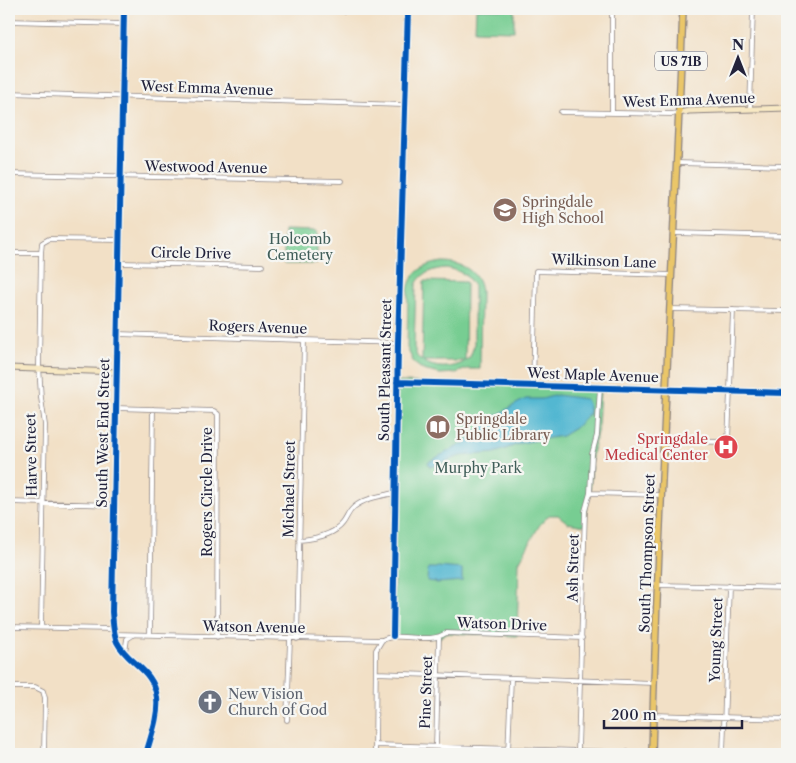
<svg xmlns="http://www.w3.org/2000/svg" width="796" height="763" viewBox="0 0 796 763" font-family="'Libre Caslon Text',serif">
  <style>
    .green { fill: #77cd92; stroke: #4c7866; fill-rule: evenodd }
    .water { fill: #52b7d1; stroke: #3a6c86 }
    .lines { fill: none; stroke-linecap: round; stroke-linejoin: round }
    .street-casing { stroke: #8a8180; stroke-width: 5.5 }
    .secondary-casing { stroke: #8a8180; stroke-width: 7 }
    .primary-casing { stroke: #8a8180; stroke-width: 8 }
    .street { stroke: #fff; stroke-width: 4 }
    .secondary { stroke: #f7e8c3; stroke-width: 5 }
    .primary { stroke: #eac669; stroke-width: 5.5 }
    .cycleway-casing { stroke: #f6f6f2; stroke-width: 9 }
    .cycleway { stroke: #0057b8; stroke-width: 6 }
    .labels { text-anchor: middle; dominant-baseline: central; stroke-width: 4.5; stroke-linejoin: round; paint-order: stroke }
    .shield { fill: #f6f6f2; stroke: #626272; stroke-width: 1 }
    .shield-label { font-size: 12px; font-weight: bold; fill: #22223b }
    .street-label { font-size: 14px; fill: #22223b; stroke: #f6f6f2 }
    .education-label { font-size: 14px; fill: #785e54; stroke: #f6f6f2; text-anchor: start }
    .park-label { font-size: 14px; fill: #405e59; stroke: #f6f6f2 }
    .health-label { font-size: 14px; fill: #be3a42; stroke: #f6f6f2; text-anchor: end }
    .worship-label { font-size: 14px; fill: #5b616d; stroke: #f6f6f2; text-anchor: start }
  </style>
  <rect width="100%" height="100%" fill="#f6f6f2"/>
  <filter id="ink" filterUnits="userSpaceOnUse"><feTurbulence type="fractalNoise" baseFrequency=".02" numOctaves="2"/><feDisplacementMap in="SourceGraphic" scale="10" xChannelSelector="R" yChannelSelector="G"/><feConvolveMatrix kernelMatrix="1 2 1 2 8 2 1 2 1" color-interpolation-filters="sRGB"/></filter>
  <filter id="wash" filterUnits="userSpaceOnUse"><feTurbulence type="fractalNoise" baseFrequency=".0096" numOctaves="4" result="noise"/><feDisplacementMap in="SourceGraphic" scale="20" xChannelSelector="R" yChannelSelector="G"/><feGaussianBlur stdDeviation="1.12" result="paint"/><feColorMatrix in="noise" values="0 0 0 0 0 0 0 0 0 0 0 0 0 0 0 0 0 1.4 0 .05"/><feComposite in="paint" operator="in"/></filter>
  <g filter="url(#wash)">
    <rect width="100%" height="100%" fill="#f2e0c6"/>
    <path class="green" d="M476 9H514V31L475 30Z
      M284 230 317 231V264H284Z
      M442 262C462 262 478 271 481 291L480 369H467L456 373 440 374 423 370 414 363 407 348 408 290C411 272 424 264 442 262ZM446 268 455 270 466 275 474 286V346L470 357 465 361 466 282 424 281 422 361 417 356 414 347 416 285C421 273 433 269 446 268ZM423 361H464V362C451 369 435 369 423 361Z
      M397 382 600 387 598 428 592 454 590 493 587 501 585 526 568 523 558 515H549L539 526 519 562 517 636 446 633 439 638 393 636Z"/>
    <path class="water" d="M557 395 586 399 589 407V415H587L575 428 562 436 521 443 495 453 460 456 430 467 428 462 466 442 484 423 516 404 526 399H542Z
      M437 567 462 569V581L436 583V582L427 581 428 568H436Z"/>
  </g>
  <g filter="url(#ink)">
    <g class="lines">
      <defs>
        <path id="street" d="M338 9 343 11
          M9 21 124 24
          M9 93 404 105
          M750 109 753 9
          M561 112 671 114 679 113
          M612 113V9
          M677 163 787 166
          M9 174 342 181
          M674 233 787 236
          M9 253H41L42 243 49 239 120 240
          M41 253 39 365 41 398 45 425 41 627
          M120 263 262 266
          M670 309 787 311
          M118 334 398 343
          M397 382 787 393
          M533 385 536 271 672 275
          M116 408 214 411 218 414 217 637
          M664 441 728 442 733 310
          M590 493 662 495
          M9 502 114 505
          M299 540C313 539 334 535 343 523 347 518 348 512 354 507 365 498 381 496 394 493
          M658 585 787 588
          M9 627 113 629
          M114 634 382 640C401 631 428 645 446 633L582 638
          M150 635 153 409
          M393 636 398 343 408 9
          M297 639 304 340
          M125 652 127 639 133 635
          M376 673 654 683
          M9 687H35L43 691 45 698 44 754
          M653 715 787 719
          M287 720 290 639
          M375 745 652 753
          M436 746 439 638
          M578 750 585 511 590 493 592 454 597 435 600 387
          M375 754 376 650 382 640
          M508 754 511 679
          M723 754 729 586
          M786 754 787 709"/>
        <path id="secondary" d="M124 9 112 612C113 622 113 633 117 642 128 664 154 669 157 698 159 716 151 736 146 754
          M679 113 689 111 787 108
          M9 368 117 372"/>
        <path id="primary" d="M652 754C658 506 674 257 683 9"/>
      </defs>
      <use href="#street" class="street-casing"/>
      <use href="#secondary" class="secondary-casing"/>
      <use href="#primary" class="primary-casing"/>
      <use href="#street" class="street"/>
      <use href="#secondary" class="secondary"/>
      <use href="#primary" class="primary"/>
      <defs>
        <path id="cycleway" d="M124 9 112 612C113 622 113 633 117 642 128 664 154 669 157 698 159 716 151 736 146 754
          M397 382 787 393
          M393 636 398 343 408 9"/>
      </defs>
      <use href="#cycleway" class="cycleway-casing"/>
      <use href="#cycleway" class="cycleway"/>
    </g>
  </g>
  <defs>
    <symbol id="school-disc" viewBox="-11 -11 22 22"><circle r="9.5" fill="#8d6e63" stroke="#f6f6f2"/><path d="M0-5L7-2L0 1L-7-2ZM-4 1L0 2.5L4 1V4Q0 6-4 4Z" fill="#fff"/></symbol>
    <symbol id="library-disc" viewBox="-11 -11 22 22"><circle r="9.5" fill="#8d6e63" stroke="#f6f6f2"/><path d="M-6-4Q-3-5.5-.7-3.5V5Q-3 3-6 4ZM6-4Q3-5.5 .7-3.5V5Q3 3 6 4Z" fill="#fff"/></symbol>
    <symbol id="hospital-disc" viewBox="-11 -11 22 22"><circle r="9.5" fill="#e0444e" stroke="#f6f6f2"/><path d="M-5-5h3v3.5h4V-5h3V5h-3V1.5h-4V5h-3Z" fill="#fff"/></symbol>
    <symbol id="church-disc" viewBox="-11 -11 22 22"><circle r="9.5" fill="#6b7280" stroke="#f6f6f2"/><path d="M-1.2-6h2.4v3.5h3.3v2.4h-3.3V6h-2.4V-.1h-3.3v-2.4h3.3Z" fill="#fff"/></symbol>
  </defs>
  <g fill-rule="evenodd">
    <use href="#school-disc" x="491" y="196" width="28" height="28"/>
    <use href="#library-disc" x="424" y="413" width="28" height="28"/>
    <use href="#hospital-disc" x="712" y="433" width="28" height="28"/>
    <use href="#church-disc" x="196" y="688" width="28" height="28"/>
  </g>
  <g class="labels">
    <rect class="shield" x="655" y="51.5" width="52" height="19" rx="4"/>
    <g class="shield-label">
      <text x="681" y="61">US 71B</text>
    </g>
    <g class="street-label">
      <text transform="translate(207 88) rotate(2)">West Emma Avenue</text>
      <text transform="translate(689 100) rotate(-2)">West Emma Avenue</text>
      <text transform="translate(206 167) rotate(1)">Westwood Avenue</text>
      <text transform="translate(191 253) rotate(1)">Circle Drive</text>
      <text transform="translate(604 261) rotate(2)">Wilkinson Lane</text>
      <text transform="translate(258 327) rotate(2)">Rogers Avenue</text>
      <text transform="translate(385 370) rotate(-89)">South Pleasant Street</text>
      <text transform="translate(593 375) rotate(2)">West Maple Avenue</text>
      <text transform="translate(103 433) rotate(-89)">South West End Street</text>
      <text transform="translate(31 455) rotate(-91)">Harve Street</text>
      <text transform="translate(289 489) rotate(-89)">Michael Street</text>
      <text transform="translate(207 492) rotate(-90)">Rogers Circle Drive</text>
      <text transform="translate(647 553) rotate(-88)">South Thompson Street</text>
      <text transform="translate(573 568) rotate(-89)">Ash Street</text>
      <text transform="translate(502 624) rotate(2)">Watson Drive</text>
      <text transform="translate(254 627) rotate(1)">Watson Avenue</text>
      <text transform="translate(716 640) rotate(-88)">Young Street</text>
      <text transform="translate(426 692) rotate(-88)">Pine Street</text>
    </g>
    <g class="education-label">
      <text x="522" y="202">Springdale<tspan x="522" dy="16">High School</tspan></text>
      <text x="456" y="419">Springdale<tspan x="456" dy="16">Public Library</tspan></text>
    </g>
    <g class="park-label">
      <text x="300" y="239">Holcomb<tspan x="300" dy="16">Cemetery</tspan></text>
      <text x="478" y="468">Murphy Park</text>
    </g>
    <g class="health-label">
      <text x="708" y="439">Springdale<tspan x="708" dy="16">Medical Center</tspan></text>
    </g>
    <g class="worship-label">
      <text x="228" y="694">New Vision<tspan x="228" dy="16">Church of God</tspan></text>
    </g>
  </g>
  <rect width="796" height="763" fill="none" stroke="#f6f6f2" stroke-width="30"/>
  <g transform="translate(738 58)" stroke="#f6f6f2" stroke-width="4" paint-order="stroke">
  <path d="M0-4L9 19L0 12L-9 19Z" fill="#22223b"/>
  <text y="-8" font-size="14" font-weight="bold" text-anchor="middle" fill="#22223b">N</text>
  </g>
  <path d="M604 720v8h138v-8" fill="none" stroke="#22223b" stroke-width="2.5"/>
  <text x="611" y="720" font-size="15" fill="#22223b" stroke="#f6f6f2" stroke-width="4" paint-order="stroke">200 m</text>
</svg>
